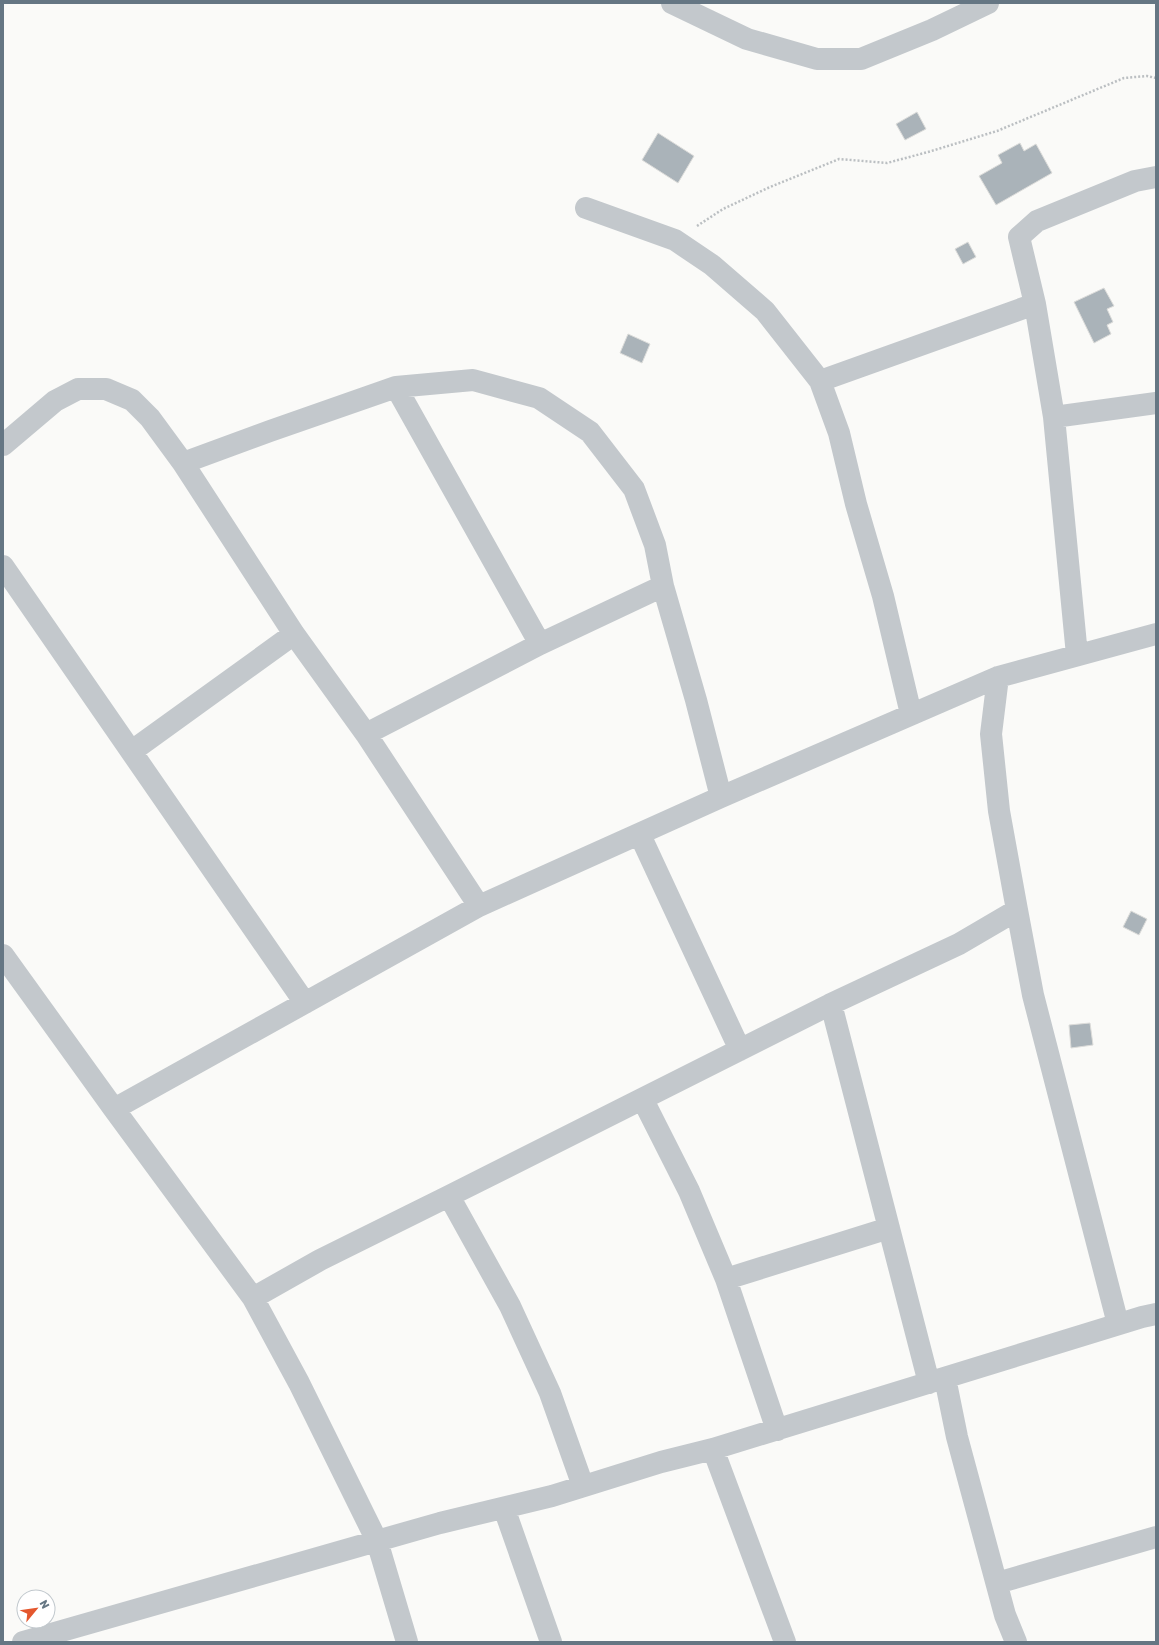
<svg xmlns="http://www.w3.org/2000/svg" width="1159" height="1645" viewBox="0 0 1159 1645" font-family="Rubik,sans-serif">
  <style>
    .building { fill: #aab3b9; stroke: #dcdcda }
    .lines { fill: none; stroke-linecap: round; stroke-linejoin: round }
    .path { stroke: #bbbfc2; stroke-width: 2.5; stroke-dasharray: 2 2; stroke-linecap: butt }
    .street { stroke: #c3c8cc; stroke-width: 22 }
  </style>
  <rect width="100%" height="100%" fill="#fafaf8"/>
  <path class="building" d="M917 112 926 129 905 140 896 124Z
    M658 133 694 156 678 183 642 160Z
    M1020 143 1024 151 1036 144 1052 173 996 205 979 176 1002 163 998 155Z
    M968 242 976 257 963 264 955 249Z
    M1104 288 1114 306 1107 309 1113 322 1107 325 1111 334 1094 343 1074 302Z
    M628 334 650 344 642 363 620 353Z
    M1131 911 1147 919 1139 935 1123 927Z
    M1090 1023 1093 1045 1071 1048 1069 1025Z"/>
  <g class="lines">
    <path class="path" d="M697 226 723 209 770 187 839 159 887 163 928 152 997 131 1124 78 1147 76 1156 78"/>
    <path class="street" d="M672 3 747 39 817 59H861L932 30 988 3
      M586 208 675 240 712 265 765 311 820 381 839 433 856 504 883 596 911 714
      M820 381 1035 304
      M396 387 540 644
      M1054 417 1156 403
      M3 445 55 401 78 389H106L132 400 150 418 183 463 294 634 366 734 479 906
      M183 463 270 431 396 387 473 380 539 398 590 432 634 489 655 545 663 586 696 700 721 797
      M3 566 305 1003
      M1077 655 1054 417 1035 304 1019 237 1037 221 1135 181 1156 177
      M998 677 991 734 999 811 1017 910 1033 995 1118 1324
      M366 734 540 644 663 586
      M132 751 294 634
      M640 835 740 1050
      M3 955 114 1109 253 1298 299 1383 377 1541 407 1642
      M831 1004 929 1383
      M643 1100 689 1191 726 1279 777 1430
      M114 1109 479 906 721 797 998 677 1156 634
      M449 1196 510 1306 550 1393 583 1486
      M726 1279 889 1228
      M253 1298 320 1260 449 1196 831 1004 959 944 1017 910
      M945 1378 957 1437 1005 1615 1016 1642
      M713 1449 785 1642
      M504 1508 551 1642
      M997 1583 1156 1537
      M23 1642 440 1523 552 1496 661 1462 713 1449 1142 1317 1156 1314"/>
  </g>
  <rect width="1159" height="1645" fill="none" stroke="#657683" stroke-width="8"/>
  <g transform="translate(36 1609) rotate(61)"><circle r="19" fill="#ffffff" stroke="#c1c8cd"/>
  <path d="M0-3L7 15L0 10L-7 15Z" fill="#e4572e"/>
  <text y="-6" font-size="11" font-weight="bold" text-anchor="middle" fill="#657683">N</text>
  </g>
</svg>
